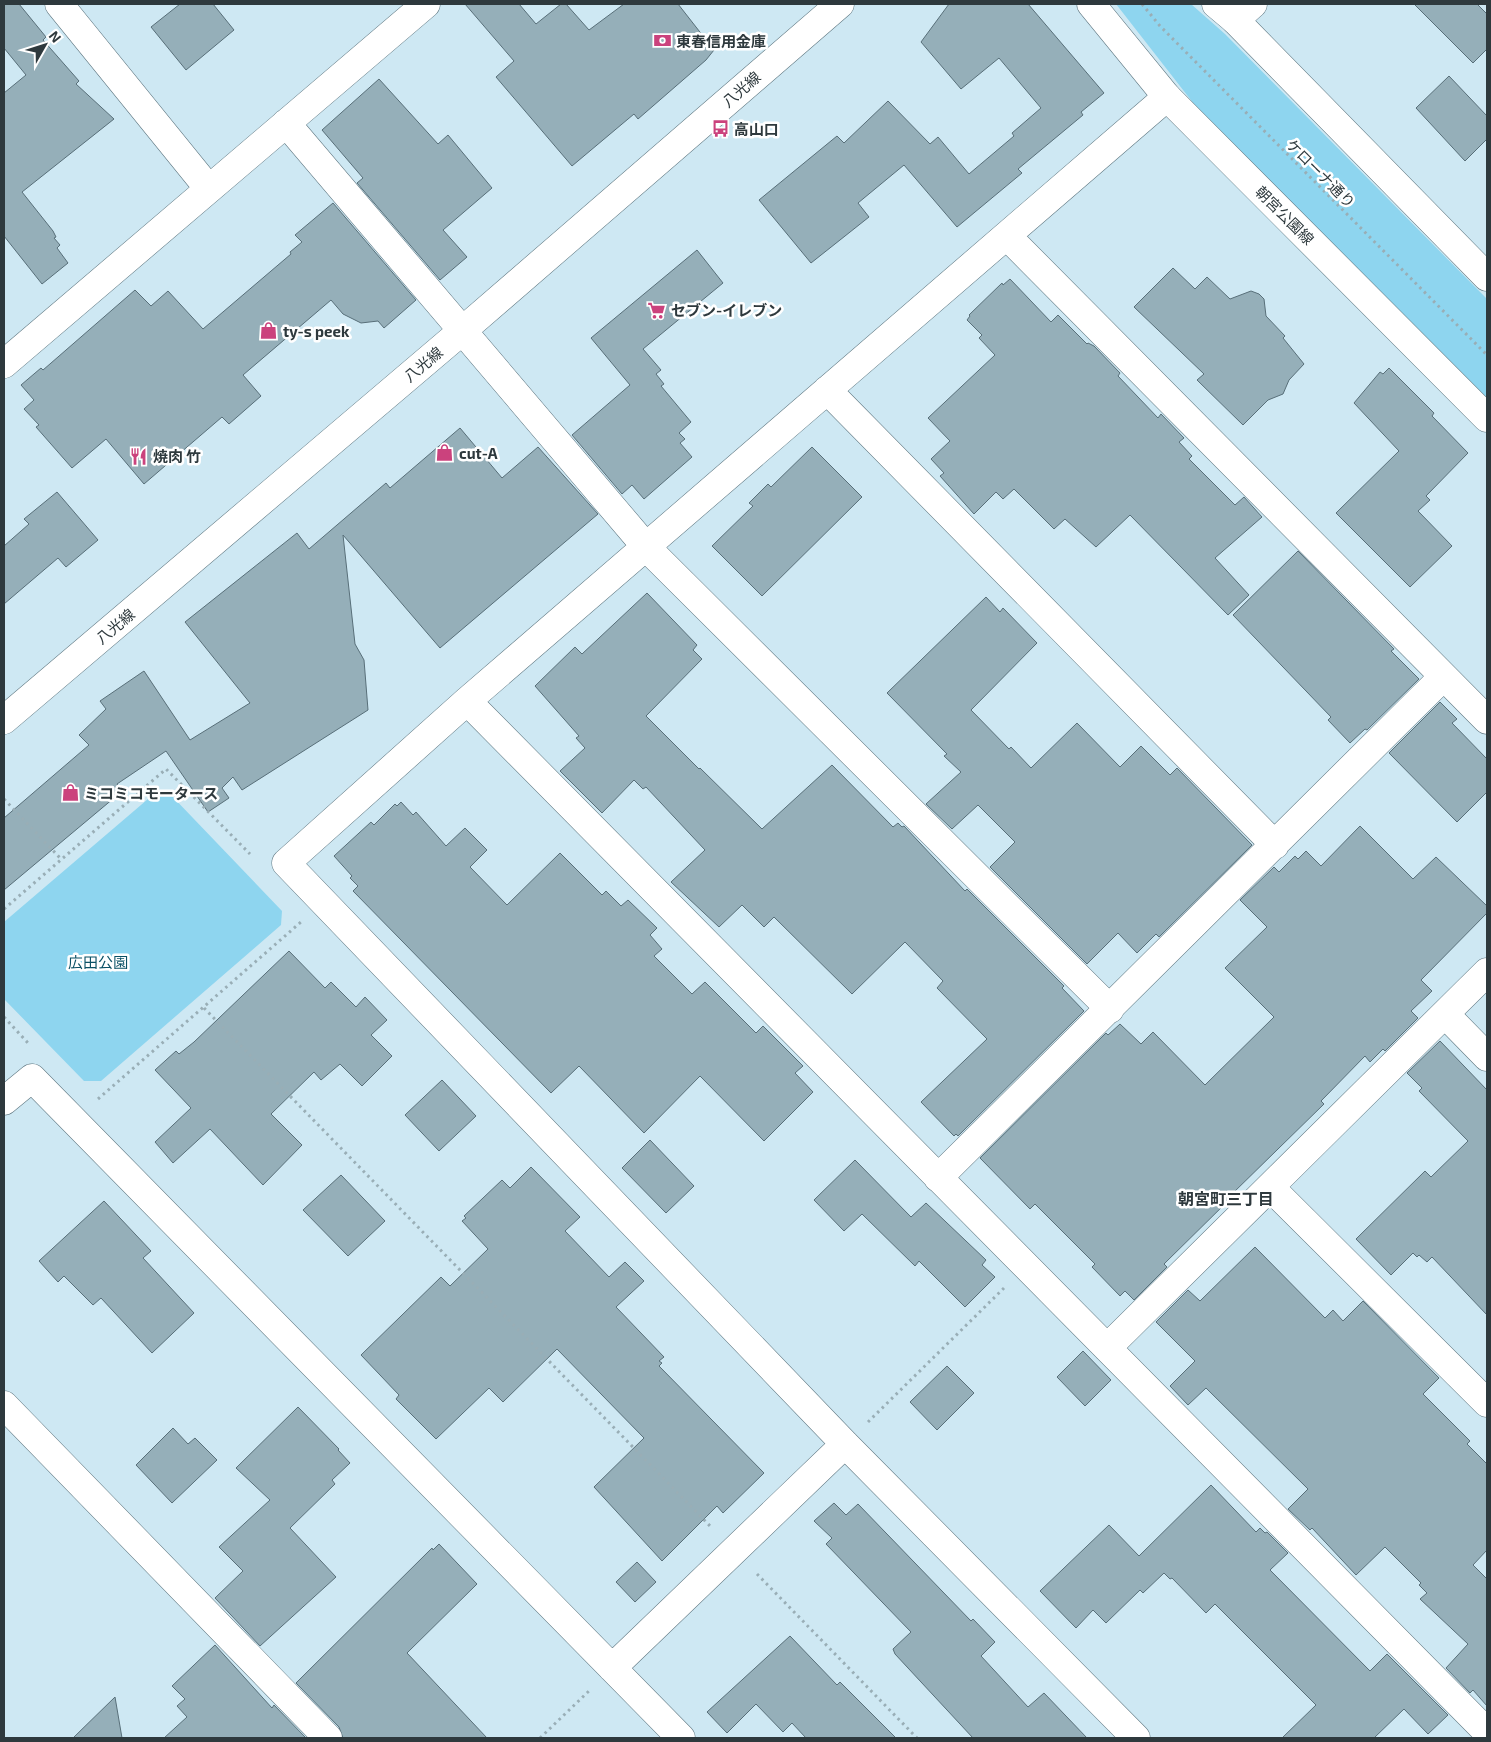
<svg xmlns="http://www.w3.org/2000/svg" width="1491" height="1742" viewBox="0 0 1491 1742" font-family="'Exo 2','Noto Sans JP',sans-serif">
  <style>
    .green { fill: #8ed5ef }
    .building { fill: #95afb9; stroke: #586f79 }
    .lines { fill: none; stroke-linecap: round; stroke-linejoin: round }
    .minor-casing { stroke: #5f7781; stroke-width: 29 }
    .tertiary-casing { stroke: #5f7781; stroke-width: 29 }
    .path { stroke: #99aeb6; stroke-width: 3; stroke-dasharray: 2.5 4; stroke-linecap: butt }
    .minor { stroke: #fff; stroke-width: 28 }
    .tertiary { stroke: #fff; stroke-width: 28 }
    .labels { text-anchor: middle; dominant-baseline: central; stroke-width: 5; stroke-linejoin: round; paint-order: stroke }
    .poi-label { font-size: 15px; font-weight: bold; fill: #2e393d; stroke: #fff; text-anchor: start }
    .street-label { font-size: 15px; fill: #2e393d; stroke: #fff }
    .park-label { font-size: 15px; fill: #0b5166; stroke: #fff }
    .neighbourhood-label { font-size: 16px; font-weight: bold; fill: #2e393d; stroke: #fff }
  </style>
  <rect width="100%" height="100%" fill="#cee8f3"/>
  <path class="green" d="M1116 4H1191L1225 34 1487 299V404L1208 122Z
    M155 793 170 794 282 911 281 925 101 1081H84L4 999V922Z"/>
  <path class="building" d="M4 4H19L46 37 43 40 79 81 76 84 114 119 22 192 53 231 56 237 54 238 60 245 57 248 68 263 42 284 4 236V93L26 75 4 48Z
    M180 4H213L234 30 186 70 151 27Z
    M465 4H519L536 24 561 4H566L589 30 624 4H678L714 50 706 60 638 119 634 114 572 166 496 77 514 61Z
    M949 4H1028L1104 93 1081 112 1083 115 1018 169 1022 173 957 227 904 165 858 203 869 217 811 263 759 200 837 136 844 143 888 101 930 144 938 137 969 174 1014 136 1012 133 1041 108 999 58 961 89 921 42Z
    M1414 4H1477L1487 14V49L1473 63Z
    M1449 76 1487 116V139L1465 161 1416 108Z
    M379 79 438 144 448 135 492 188 443 230 467 257 440 280 357 183 363 178 322 130Z
    M333 203 416 300 384 328 378 321 361 323 343 314 331 300 243 375 261 396 229 424 222 417 144 484 106 439 72 468 36 427 39 425 24 409 34 400 21 385 41 368 43 370 135 290 151 306 168 291 203 329 291 254 290 252 302 242 295 235Z
    M697 250 723 283 643 349 661 370 656 374 664 384 661 386 691 422 679 433 685 439 680 443 692 457 644 499 632 485 622 494 572 435 630 385 591 338Z
    M1173 268 1195 289 1207 277 1230 299 1251 291 1259 294 1264 299 1266 316 1285 336 1283 338 1304 364 1289 380 1283 394 1268 400 1243 425 1197 380 1204 374 1134 307Z
    M1010 279 1051 322 1058 315 1087 344 1088 343 1094 346 1120 373 1118 376 1158 418 1161 414 1184 438 1179 442 1192 456 1189 459 1235 505 1244 497 1262 517 1215 558 1249 595 1228 615 1130 515 1096 547 1065 519 1054 529 1014 489 1003 499 996 492 974 514 940 476 944 473 931 459 950 441 928 418 995 355 979 338 982 335 967 320 970 316 969 315 1002 283 1003 285Z
    M1389 368 1434 413 1432 416 1468 453 1426 496 1430 500 1418 511 1452 546 1410 587 1336 513 1399 451 1354 403 1380 372 1383 374Z
    M460 428 502 478 538 447 598 514 440 648 343 535 355 644 364 660 368 710 242 790 233 777 222 788 229 798 208 812 166 751 117 784 121 790 119 791 120 793 4 890V818L89 745 79 735 106 709 100 701 144 671 190 740 250 703 185 622 297 533 309 549 386 483 390 488Z
    M812 447 862 497 762 596 712 546 753 506 749 503 768 484 771 487Z
    M57 492 98 540 66 567 58 558 4 604V546L29 524 24 519Z
    M1298 551 1394 649 1391 651 1419 679 1367 730 1365 729 1350 743 1328 720 1331 717 1233 615Z
    M647 593 697 645 693 650 702 659 646 716 699 769 700 768 762 829 832 765 893 827 898 823 902 827 904 826 965 891 967 889 1064 986 1062 988 1084 1011 958 1136 956 1134 954 1136 921 1102 987 1039 937 988 943 981 905 942 852 994 774 917 764 927 742 905 719 927 671 882 705 850 646 787 643 789 634 780 602 813 560 771 585 748 576 738 579 736 535 686 575 647 582 654Z
    M986 597 1000 612 1003 608 1037 643 971 710 1009 749 1011 747 1031 768 1077 723 1120 767 1141 746 1170 775 1177 768 1252 845 1159 937 1156 934 1137 953 1118 933 1087 964 990 867 1015 842 978 805 952 829 926 804 961 772 944 756 947 754 887 693Z
    M1440 702 1457 719 1452 723 1487 759V792L1457 822 1389 753Z
    M401 802 413 815 416 812 446 846 465 828 487 850 470 867 507 905 560 853 602 895 606 891 621 906 628 900 657 928 650 935 662 949 654 956 692 994 705 982 756 1033 763 1026 803 1066 795 1073 813 1092 764 1141 700 1076 644 1133 579 1066 551 1093 353 891 358 886 350 878 352 876 334 856 371 822 374 825 395 804 397 806Z
    M1360 826 1413 879 1436 857 1487 906V913L1421 980 1432 991 1411 1011 1418 1018 1385 1051 1383 1049 1370 1062 1365 1056 1321 1101 1324 1104 1231 1195 1232 1197 1164 1264 1167 1267 1134 1300 1125 1291 1120 1296 1092 1267 1095 1264 1035 1204 1030 1209 980 1158 1106 1033 1108 1035 1120 1024 1141 1044 1153 1032 1205 1085 1274 1017 1225 968 1267 927 1240 900 1274 867 1279 872 1295 856 1298 859 1306 851 1321 866Z
    M289 951 325 988 331 982 356 1007 365 997 387 1020 371 1035 392 1056 362 1086 340 1064 321 1080 314 1072 271 1114 302 1145 263 1185 210 1129 173 1163 155 1142 191 1108 155 1070 176 1051 179 1054 194 1042Z
    M1440 1041 1487 1090V1315L1432 1257 1427 1262 1419 1255 1417 1257 1413 1253 1391 1275 1356 1239 1425 1171 1431 1177 1468 1141 1419 1091 1422 1088 1407 1073Z
    M442 1080 476 1116 439 1151 405 1115Z
    M650 1140 694 1186 666 1213 622 1168Z
    M855 1160 911 1217 926 1203 986 1260 982 1265 995 1277 965 1307 919 1261 915 1266 862 1214 844 1231 814 1200Z
    M531 1167 580 1217 565 1231 609 1277 625 1262 644 1281 616 1307 664 1357 659 1361 662 1363 659 1366 764 1473 723 1513 717 1506 662 1561 594 1487 644 1438 557 1349 503 1402 489 1388 436 1439 396 1399 399 1395 361 1355 441 1277 450 1286 488 1249 462 1221 466 1218 464 1216 502 1180 510 1188Z
    M341 1175 385 1221 348 1256 303 1210Z
    M104 1201 151 1251 143 1258 194 1313 152 1353 101 1298 93 1305 64 1276 58 1282 39 1261Z
    M1255 1247 1325 1318 1333 1310 1343 1321 1363 1301 1439 1378 1423 1394 1470 1441 1467 1444 1487 1464V1550L1473 1565 1487 1579V1706L1473 1690 1470 1693 1446 1668 1468 1644 1420 1599 1427 1593 1419 1585 1421 1583 1385 1547 1356 1575 1312 1528 1310 1530 1288 1509 1308 1489 1206 1388 1188 1405 1170 1386 1195 1361 1156 1322 1188 1290 1200 1301Z
    M1083 1351 1111 1380 1085 1406 1057 1377Z
    M947 1366 974 1393 937 1430 910 1402Z
    M298 1407 339 1449 338 1450 350 1463 332 1480 335 1484 290 1528 336 1577 260 1646 215 1598 243 1571 219 1547 270 1500 236 1468Z
    M173 1428 188 1444 195 1438 217 1460 172 1503 136 1465Z
    M1211 1485 1256 1532 1260 1528 1265 1533 1267 1532 1288 1553 1270 1570 1370 1671 1387 1654 1448 1715 1428 1734 1404 1709 1374 1738H1282L1316 1705 1215 1604 1206 1613 1172 1578 1170 1579 1164 1573 1143 1593 1140 1590 1106 1623 1093 1610 1076 1628 1040 1591 1109 1525 1139 1556Z
    M834 1503 846 1515 858 1504 971 1621 973 1619 995 1642 981 1656 1028 1707 1044 1693 1087 1738H973L895 1654 893 1649 911 1632 826 1544 832 1538 814 1521Z
    M439 1544 477 1584 407 1653 487 1738H343L339 1727 296 1683 432 1548 433 1550Z
    M637 1562 656 1582 635 1602 616 1582Z
    M790 1636 837 1685 840 1682 896 1738H806L792 1723 783 1732 756 1704 727 1733 707 1712Z
    M215 1645 272 1708 274 1705 306 1738H164L187 1717 177 1706 185 1699 172 1686Z
    M115 1697 122 1738H73Z"/>
  <g class="lines">
    <defs>
      <path id="minor" d="M59 4 209 189
        M1235 20 1253 4
        M286 123 647 548 1110 1009
        M1007 236 1487 720
        M4 364 426 4
        M827 390 1275 845
        M467 701 1487 1732
        M1445 1014 1487 1057
        M4 1101 32 1078 681 1738
        M938 1178 1443 677
        M1270 1187 1487 1403
        M1107 1348 1487 972
        M4 1405 328 1738
        M612 1668 845 1444
        M1136 1738 845 1444 286 863 467 701 1167 97"/>
      <path id="tertiary" d="M1091 4 1167 97 1487 418
        M1216 4 1235 20 1487 277
        M4 720 462 331 840 4"/>
    </defs>
    <use href="#minor" class="minor-casing"/>
    <use href="#tertiary" class="tertiary-casing"/>
    <path class="path" d="M1142 4 1160 26 1487 355
      M4 799 61 859
      M4 909 166 769 250 854
      M204 1008 712 1528
      M4 1017 28 1043
      M98 1099 301 922
      M868 1422 1004 1288
      M757 1574 917 1738
      M540 1738 590 1690"/>
    <use href="#minor" class="minor"/>
    <use href="#tertiary" class="tertiary"/>
  </g>
  <defs>
    <symbol id="bank-bare" viewBox="-9 -9 18 18"><path d="M-6-4H6V4H-6ZM0-2.3a2.3 2.3 0 1 0 0 4.6a2.3 2.3 0 1 0 0-4.6Z" fill="#cb427d" stroke="#fff" stroke-width="2.5" paint-order="stroke"/></symbol>
    <symbol id="bus-bare" viewBox="-9 -9 18 18"><path d="M-5-6H5V4H4V6H2V4H-2V6H-4V4H-5ZM-3.5-4V0h7V-4ZM-3.5 1.2v1.5H-2V1.2ZM2 1.2v1.5H3.5V1.2Z" fill="#cb427d" stroke="#fff" stroke-width="2.5" paint-order="stroke"/></symbol>
    <symbol id="supermarket-bare" viewBox="-9 -9 18 18"><path d="M-6-5.5h2.5l.6 2H6L4.5 2H-2.5L-4.4-4H-6ZM-1.5 3.2a1.3 1.3 0 1 0 .1 0ZM3 3.2a1.3 1.3 0 1 0 .1 0Z" fill="#cb427d" stroke="#fff" stroke-width="2.5" paint-order="stroke"/></symbol>
    <symbol id="shop-bare" viewBox="-9 -9 18 18"><path d="M-5-2.5h2.3a2.7 3.5 0 0 1 5.4 0H5L5.5 6h-11ZM-1.5-2.5h3a1.5 2.3 0 0 0-3 0Z" fill="#cb427d" stroke="#fff" stroke-width="2.5" paint-order="stroke"/></symbol>
    <symbol id="restaurant-bare" viewBox="-9 -9 18 18"><path d="M-5-6h1v4h1v-4h1v4h1v-4h1v5L-1.5 .5V6h-2V.5L-5-1ZM5-6V6H3V1.5H1.5Q1.5-4 5-6Z" fill="#cb427d" stroke="#fff" stroke-width="2.5" paint-order="stroke"/></symbol>
  </defs>
  <g fill-rule="evenodd">
    <use href="#bank-bare" x="650" y="28" width="25" height="25"/>
    <use href="#bus-bare" x="708" y="116" width="25" height="25"/>
    <use href="#supermarket-bare" x="644" y="298" width="25" height="25"/>
    <use href="#shop-bare" x="256" y="318" width="25" height="25"/>
    <use href="#shop-bare" x="432" y="440" width="25" height="25"/>
    <use href="#restaurant-bare" x="126" y="444" width="25" height="25"/>
    <use href="#shop-bare" x="58" y="780" width="25" height="25"/>
  </g>
  <g class="labels">
    <g class="poi-label">
      <text x="676" y="41">東春信用金庫</text>
      <text x="734" y="129">高山口</text>
      <text x="671" y="310">セブン-イレブン</text>
      <text x="283" y="331">ty-s peek</text>
      <text x="459" y="453">cut-A</text>
      <text x="153" y="456">焼肉 竹</text>
      <text x="84" y="793">ミコミコモータース</text>
    </g>
    <g class="street-label">
      <text transform="translate(741 89) rotate(-41)">八光線</text>
      <text transform="translate(1321 173) rotate(45)">ケローナ通り</text>
      <text transform="translate(1285 215) rotate(45)">朝宮公園線</text>
      <text transform="translate(423 364) rotate(-40)">八光線</text>
      <text transform="translate(115 626) rotate(-40)">八光線</text>
    </g>
    <g class="park-label">
      <text x="98" y="962">広田公園</text>
    </g>
    <g class="neighbourhood-label">
      <text x="1226" y="1198">朝宮町三丁目</text>
    </g>
  </g>
  <rect width="1491" height="1742" fill="none" stroke="#2e393d" stroke-width="10"/>
  <g transform="translate(45 45) rotate(51)" stroke="#ffffff" stroke-width="4" paint-order="stroke">
  <path d="M0-4L9 19L0 12L-9 19Z" fill="#2e393d"/>
  <text y="-8" font-size="14" font-weight="bold" text-anchor="middle" fill="#2e393d">N</text>
  </g>
</svg>
